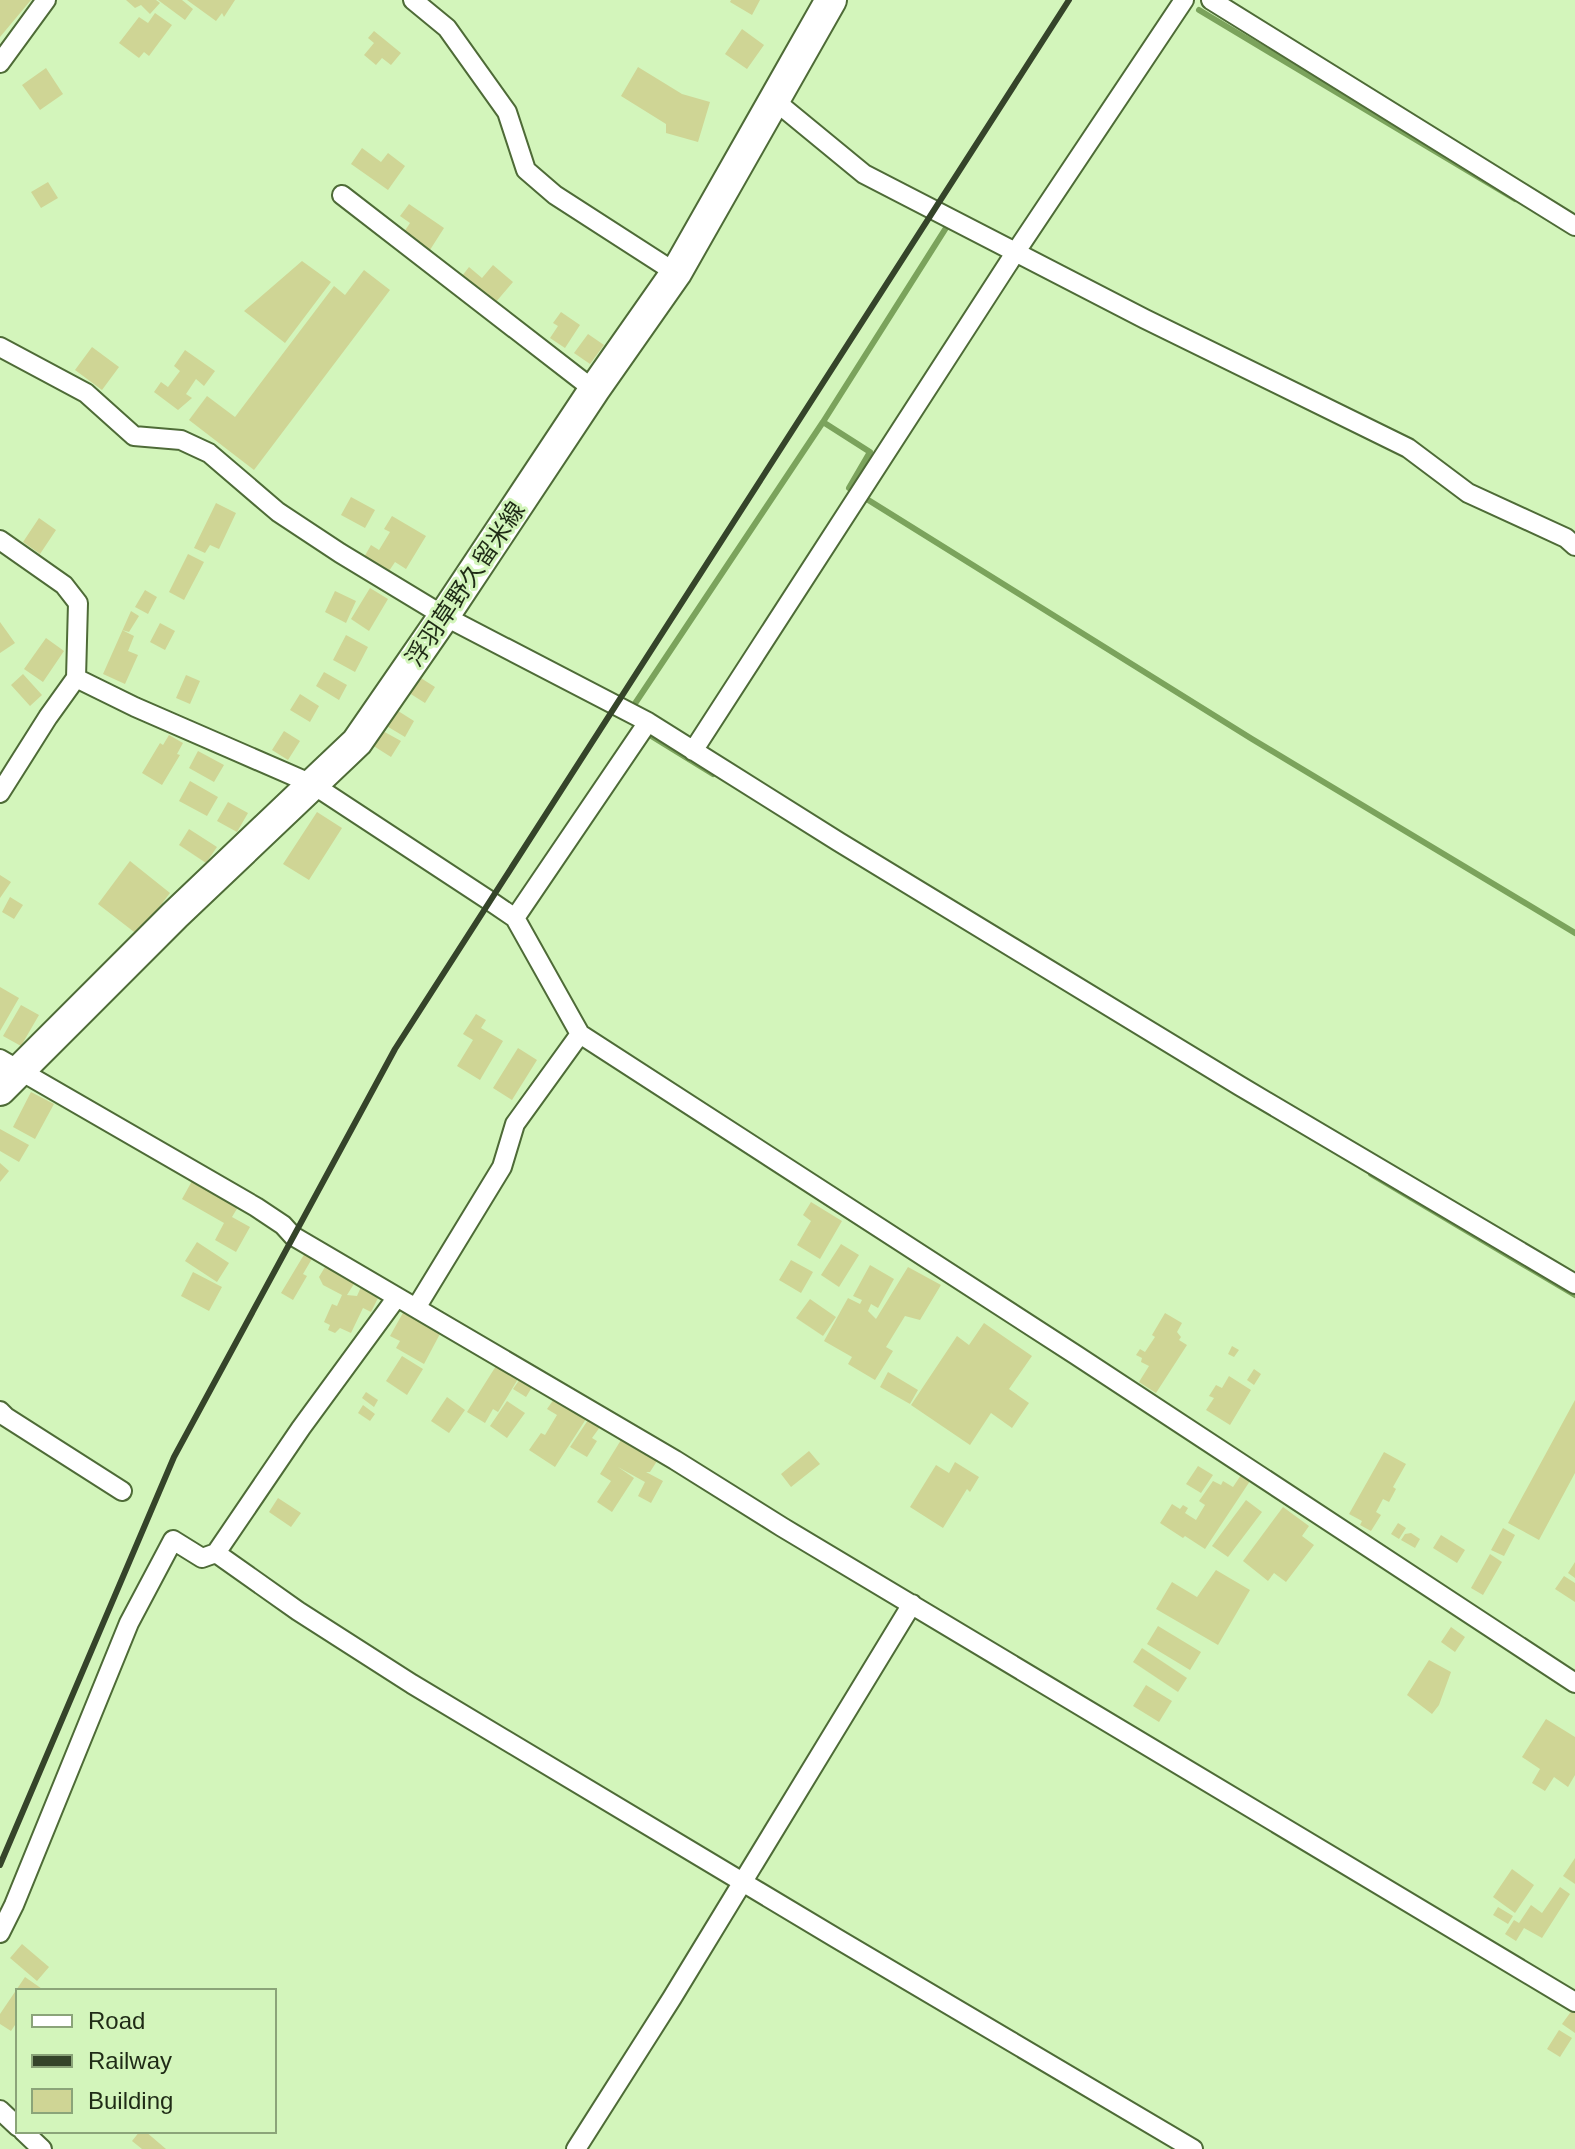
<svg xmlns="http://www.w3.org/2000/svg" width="1575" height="2149" viewBox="0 0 1575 2149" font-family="Helvetica,'Noto Sans JP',sans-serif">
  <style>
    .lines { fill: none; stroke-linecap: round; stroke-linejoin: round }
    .stream { stroke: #7ba35c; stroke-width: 6 }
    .building { fill: #cfd595 }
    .street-casing { stroke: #4e6b37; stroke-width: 22 }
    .primary-casing { stroke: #4e6b37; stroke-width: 34 }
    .street { stroke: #fff; stroke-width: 18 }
    .primary { stroke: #fff; stroke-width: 30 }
    .rail { stroke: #35442a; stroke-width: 6 }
    .labels { text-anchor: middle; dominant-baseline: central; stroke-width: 6; stroke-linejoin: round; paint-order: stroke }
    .street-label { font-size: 24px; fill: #1f2b16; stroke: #d3f5bb }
  </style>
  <rect width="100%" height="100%" fill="#d3f5bb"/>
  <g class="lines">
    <path class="stream" d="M1199 10 1515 199
      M823 422 870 452 849 488 1252 739 1575 933
      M634 705 823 422 951 220
      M648 734 713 774
      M1371 1174 1575 1295"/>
  </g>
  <path class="building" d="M0 0H31L0 37Z
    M126 0H156L160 3 150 14 141 5 135 8Z
    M158 0H182L193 9 185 20Z
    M187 0H235L224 17 222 13 216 21Z
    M731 0H760L752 15 730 2Z
    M155 13 172 25 149 56 144 52 139 58 119 43 139 17 148 23Z
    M742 29 764 45 747 69 725 54Z
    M374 31 401 53 391 65 382 58 376 65 364 55 374 43 368 38Z
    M638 67 682 94 710 102 698 142 666 133V124L621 96Z
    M46 68 63 94 40 110 22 85Z
    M362 148 381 162 388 153 405 166 388 190 351 164Z
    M48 182 58 198 41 208 31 192Z
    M409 204 444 228 428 253 402 235 410 223 400 216Z
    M302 261 331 282 285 343 244 311Z
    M493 265 513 282 495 303 462 276 469 267 482 278Z
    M364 270 390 290 254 470 189 420 207 396 235 417 334 286 345 295Z
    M561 312 580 325 565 348 550 338 558 326 553 323Z
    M588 334 604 345 590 364 574 353Z
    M92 347 119 367 102 390 75 370Z
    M185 350 215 371 204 386 196 379 186 394 192 398 178 410 154 392 161 382 168 387 180 371 174 366Z
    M351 497 375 510 365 528 341 515Z
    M216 503 236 513 219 549 210 545 205 553 194 548Z
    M392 516 426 536 406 569 395 562 387 574 363 559 371 545 379 550 390 532 384 529Z
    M39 518 56 530 40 554 23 542Z
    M188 554 204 562 184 600 169 592Z
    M370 588 388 599 369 631 351 619Z
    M145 590 157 597 148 614 135 607Z
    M335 591 356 601 346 623 325 612Z
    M131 611 139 616 129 632 122 630 134 636 128 651 138 655 125 684 103 674Z
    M0 622 15 643 0 653Z
    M160 623 175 631 165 650 150 642Z
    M346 635 368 647 355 672 333 660Z
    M46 638 64 651 43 682 24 669Z
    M324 672 347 685 339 700 316 686Z
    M23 674 42 695 30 706 11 685Z
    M186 675 200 681 190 704 176 698Z
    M416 675 435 687 425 703 406 691Z
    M300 694 319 706 310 722 290 710Z
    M395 709 414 721 405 737 385 725Z
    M381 730 401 741 391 757 372 745Z
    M284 731 300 741 288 760 272 750Z
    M169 735 183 743 177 754 180 755 162 785 142 773 160 743 163 745Z
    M198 751 224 765 214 782 189 768Z
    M190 781 218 797 207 816 179 801Z
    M228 802 248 813 237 832 217 821Z
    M317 812 342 828 309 880 283 864Z
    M189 829 217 847 206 863 179 845Z
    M130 861 170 893 138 935 98 904Z
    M0 875 11 882 0 898Z
    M10 897 23 905 14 919 2 912Z
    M0 987 19 998 0 1031Z
    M21 1005 39 1015 21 1046 3 1036Z
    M476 1014 486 1020 481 1028 503 1041 480 1080 457 1066 473 1040 463 1034Z
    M518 1048 537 1060 512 1100 493 1088Z
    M31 1092 54 1104 35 1139 13 1127Z
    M0 1129 29 1145 19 1162 0 1151Z
    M0 1163 9 1171 0 1182Z
    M192 1181 238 1207 232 1217 250 1227 236 1252 215 1240 224 1223 182 1199Z
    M811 1202 842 1221 820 1259 797 1245 811 1221 803 1215Z
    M197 1242 229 1263 217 1282 185 1261Z
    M841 1244 859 1255 839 1287 821 1275Z
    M305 1253 313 1257 303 1274 307 1276 293 1300 281 1293Z
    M791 1260 813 1272 801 1293 779 1280Z
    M328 1262 357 1279 347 1295 357 1296 361 1287 379 1296 371 1312 363 1308 351 1333 340 1328 335 1333 328 1330 330 1325 324 1322 332 1304 337 1306 342 1295 323 1285 319 1277Z
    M870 1265 894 1279 878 1308 871 1304 868 1311 876 1319 908 1267 941 1285 920 1320 905 1316 886 1347 893 1351 875 1380 848 1364 852 1357 824 1341 848 1298 860 1304 862 1300 853 1296Z
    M193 1272 222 1287 209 1311 181 1296Z
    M810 1299 836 1317 823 1336 796 1318Z
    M404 1311 441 1332 424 1364 396 1348 400 1341 390 1336Z
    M1165 1313 1182 1323 1177 1332 1181 1337 1179 1340 1187 1345 1156 1393 1139 1382 1149 1366 1141 1362 1142 1358 1136 1355 1140 1349 1145 1352 1155 1337 1152 1335Z
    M984 1323 1032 1356 1009 1389 1029 1403 1012 1428 991 1413 970 1445 911 1405 957 1336 969 1345Z
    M1232 1346 1239 1350 1234 1357 1228 1354Z
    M402 1356 423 1369 407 1395 386 1381Z
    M496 1366 518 1379 498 1412 493 1409 485 1423 467 1412Z
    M1254 1369 1261 1374 1254 1385 1247 1380Z
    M888 1372 918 1390 910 1404 880 1387Z
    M522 1376 534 1384 526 1397 513 1389Z
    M1229 1376 1251 1390 1230 1425 1206 1410 1214 1398 1209 1396 1216 1385 1222 1388Z
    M366 1392 378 1400 374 1407 362 1398Z
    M447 1397 465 1410 449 1433 431 1421Z
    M554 1399 586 1419 555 1467 529 1450 541 1433 545 1435 557 1415 547 1409Z
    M1575 1400V1473L1539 1540 1508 1523Z
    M507 1401 525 1413 507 1438 490 1426Z
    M363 1405 375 1414 370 1421 358 1413Z
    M588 1420 600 1427 592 1438 597 1441 587 1457 570 1447Z
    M621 1440 657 1461 650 1472H646L663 1481 651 1503 638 1496 645 1482 618 1467 634 1478 612 1512 597 1502 611 1481 600 1474Z
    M809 1451 820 1464 791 1487 781 1474Z
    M1384 1452 1406 1464 1393 1487 1396 1489 1389 1502 1383 1499 1376 1512 1381 1515 1371 1531 1360 1525 1362 1521 1349 1514Z
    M955 1462 979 1477 970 1492 967 1489 943 1528 910 1507 936 1465 949 1473Z
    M1198 1466 1213 1475 1201 1493 1186 1484Z
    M1243 1472 1252 1478 1205 1549 1185 1536 1183 1538 1160 1523 1172 1504 1180 1509 1183 1505 1188 1508 1185 1513 1196 1520 1205 1505 1199 1501 1213 1481 1221 1485 1223 1481 1233 1487Z
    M278 1498 301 1513 291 1527 269 1512Z
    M1246 1500 1262 1512 1228 1557 1212 1546Z
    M1283 1507 1309 1526 1302 1536 1314 1545 1286 1582 1274 1573 1268 1581 1243 1561Z
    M1398 1523 1406 1528 1399 1539 1391 1534Z
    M1503 1528 1515 1535 1504 1556 1491 1550Z
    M1411 1533 1420 1539 1415 1548 1401 1540 1405 1534Z
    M1441 1535 1465 1550 1457 1563 1433 1548Z
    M1490 1554 1502 1562 1483 1595 1471 1588Z
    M1575 1562V1578L1568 1573Z
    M1216 1570 1250 1590 1218 1645 1156 1609 1172 1582 1197 1597Z
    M1564 1576 1575 1583V1602L1555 1589Z
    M1158 1626 1201 1652 1190 1670 1147 1644Z
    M1451 1627 1465 1637 1455 1652 1441 1642Z
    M1142 1648 1187 1678 1178 1692 1133 1662Z
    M1429 1660 1451 1672 1439 1705 1432 1714 1407 1695Z
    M1146 1685 1172 1701 1159 1722 1133 1706Z
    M1546 1719 1575 1737V1775L1568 1787 1554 1777 1545 1791 1532 1783 1540 1769 1522 1757Z
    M1575 1858V1884L1563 1876Z
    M1512 1869 1534 1885 1515 1913 1493 1897Z
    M1560 1887 1570 1894 1542 1938 1524 1928 1516 1941 1505 1934 1514 1920 1519 1923 1531 1905 1542 1913Z
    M1498 1907 1513 1916 1508 1924 1493 1915Z
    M22 1944 49 1967 37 1981 10 1958Z
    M25 1977 45 1991H18V2026L15 2025 11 2031 0 2024V2014Z
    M1575 2006V2033L1562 2024Z
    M1559 2030 1572 2038 1560 2057 1547 2049Z
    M140 2131H145L166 2149H142L132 2141Z"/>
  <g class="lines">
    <defs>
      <path id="street" d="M413 0 447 28 507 112 526 170 555 195 676 273
        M1211 0 1575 226
        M0 63 46 0
        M774 100 864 174 1145 319 1408 448 1468 493 1566 538 1575 546
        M342 195 594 390
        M0 347 86 393 134 436 181 440 209 453 278 512 340 553 444 616 648 722 839 842 1240 1086 1575 1284
        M0 540 64 585 78 603 76 678 48 717 0 793
        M76 678 135 707 312 784 490 901 515 918 580 1034 1076 1355 1575 1683
        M693 751 1015 253 1184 0
        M515 918 648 722
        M0 1059 256 1207 283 1225 293 1236 675 1460 782 1527 1575 2002
        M416 1308 502 1167 515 1124 580 1034
        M0 1411 6 1417 122 1491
        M216 1553 298 1611 412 1684 836 1938 1193 2149
        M0 1933 14 1905 129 1623 173 1540 202 1558 216 1553 301 1428 397 1297
        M0 2110 18 2127
        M23 2131 42 2149
        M576 2149 672 1998 912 1604"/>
      <path id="primary" d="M0 1090 175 915 357 742 444 616 594 390 676 273 831 0"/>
    </defs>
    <use href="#street" class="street-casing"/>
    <use href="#primary" class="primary-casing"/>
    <use href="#street" class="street"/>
    <use href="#primary" class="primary"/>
    <path class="rail" d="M0 1865 174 1457 395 1049 1069 0"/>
  </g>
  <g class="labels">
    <g class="street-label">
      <text transform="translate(465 584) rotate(-56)">浮羽草野久留米線</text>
    </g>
  </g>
  <rect x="16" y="1989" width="260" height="144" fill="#d3f5bb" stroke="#8ba479" stroke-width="2"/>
  <rect x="32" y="2015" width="40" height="12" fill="#ffffff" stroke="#8ba479" stroke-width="2"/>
  <text x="88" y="2029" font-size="24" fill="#1f2b16">Road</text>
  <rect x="32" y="2055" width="40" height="12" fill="#35442a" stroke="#8ba479" stroke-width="2"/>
  <text x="88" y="2069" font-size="24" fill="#1f2b16">Railway</text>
  <rect x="32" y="2089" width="40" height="24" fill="#cfd595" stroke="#8ba479" stroke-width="2"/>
  <text x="88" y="2109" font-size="24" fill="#1f2b16">Building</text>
</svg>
